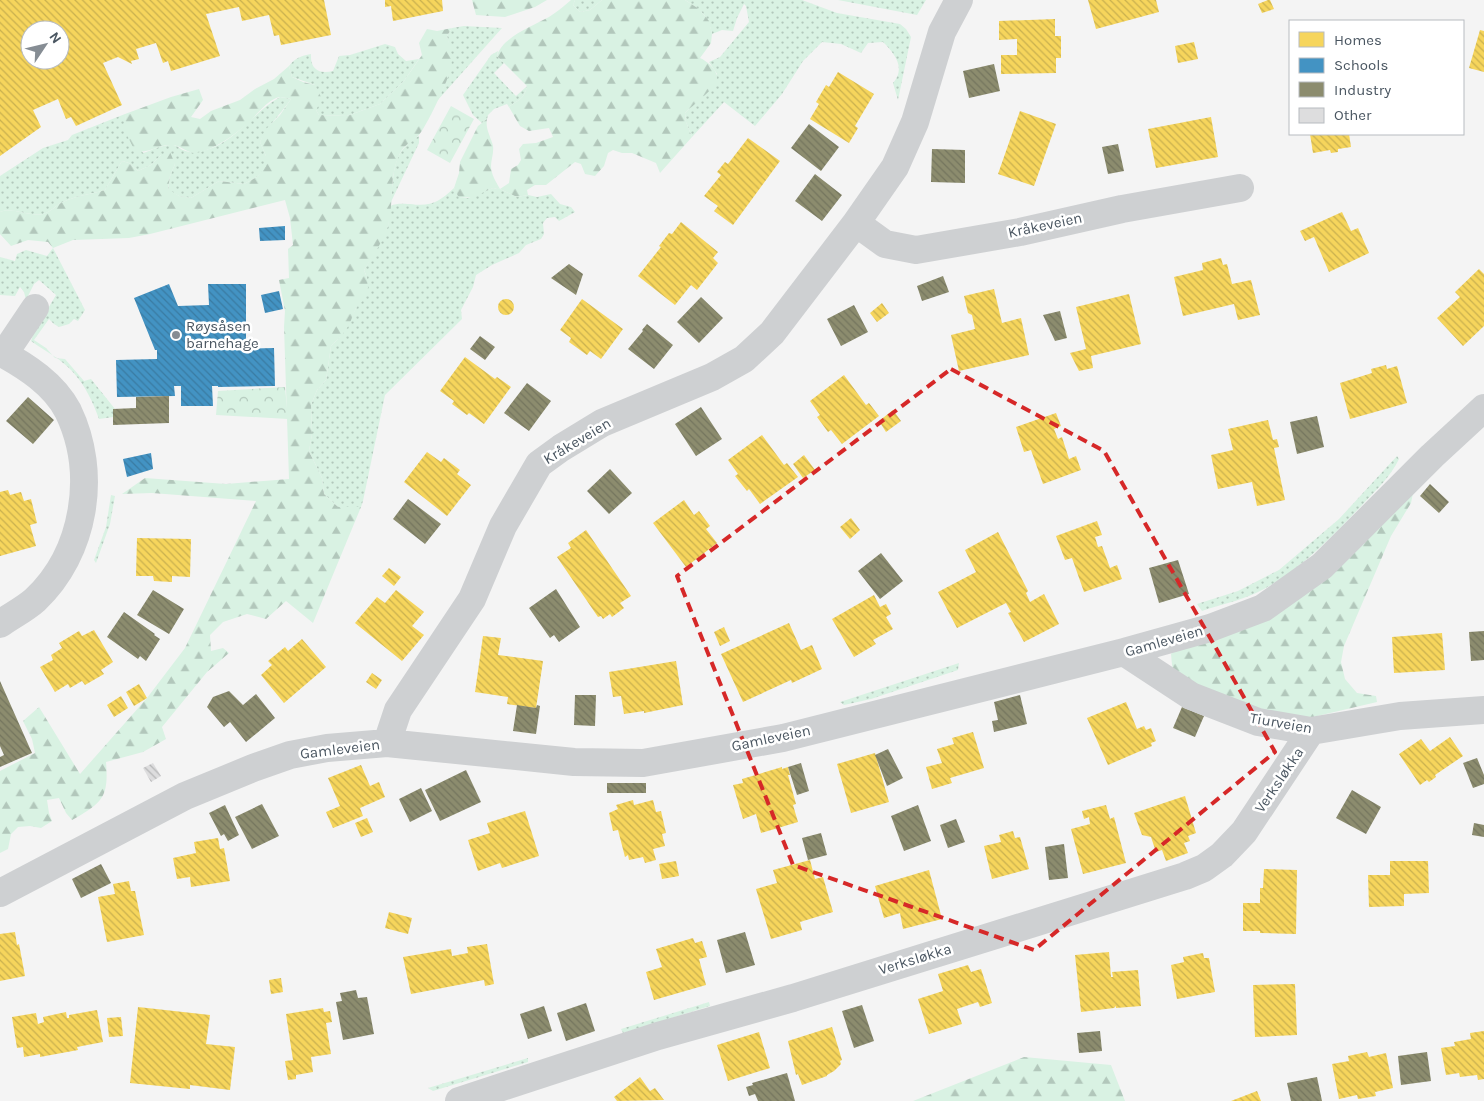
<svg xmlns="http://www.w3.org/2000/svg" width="1484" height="1101" viewBox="0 0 1484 1101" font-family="Karla,sans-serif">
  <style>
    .grass { fill: url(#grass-dots) }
    .forest { fill: url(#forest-firs) }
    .park { fill: url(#park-crowns) }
    .homes { fill: url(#homes-back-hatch); fill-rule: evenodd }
    .schools { fill: url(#schools-back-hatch) }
    .industry { fill: url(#industry-back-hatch) }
    .building { fill: url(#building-back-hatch) }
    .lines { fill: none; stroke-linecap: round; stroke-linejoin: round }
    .minor { stroke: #ced0d2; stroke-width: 28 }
    .marked { fill: none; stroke: #d62828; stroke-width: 4; stroke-dasharray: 10 6; stroke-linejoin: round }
    .poi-dot { fill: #868d94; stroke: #fff; stroke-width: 2 }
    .labels { text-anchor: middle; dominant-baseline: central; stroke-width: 5; stroke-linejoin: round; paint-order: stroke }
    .street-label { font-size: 15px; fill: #4a5661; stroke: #fff }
    .poi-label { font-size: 15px; fill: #4a5661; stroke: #fff; text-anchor: start }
  </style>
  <defs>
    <pattern id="grass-dots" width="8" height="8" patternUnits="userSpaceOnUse" patternTransform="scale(1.25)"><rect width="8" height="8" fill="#d9f2e3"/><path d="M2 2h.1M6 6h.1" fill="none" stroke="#b2c7bb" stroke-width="1.8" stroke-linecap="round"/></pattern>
    <pattern id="forest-firs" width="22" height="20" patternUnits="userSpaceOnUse" patternTransform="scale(1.25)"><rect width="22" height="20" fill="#d9f2e3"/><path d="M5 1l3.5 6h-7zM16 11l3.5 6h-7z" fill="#b2c7bb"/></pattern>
    <pattern id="park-crowns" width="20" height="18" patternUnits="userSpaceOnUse" patternTransform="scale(1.25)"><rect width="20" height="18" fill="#d9f2e3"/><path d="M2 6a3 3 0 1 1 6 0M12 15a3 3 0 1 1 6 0" fill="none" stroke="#b2c7bb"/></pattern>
    <pattern id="homes-back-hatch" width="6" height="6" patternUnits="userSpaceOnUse" patternTransform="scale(1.25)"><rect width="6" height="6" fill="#f6d55c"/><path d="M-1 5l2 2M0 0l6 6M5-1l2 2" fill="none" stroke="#c9b04f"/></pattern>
    <pattern id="schools-back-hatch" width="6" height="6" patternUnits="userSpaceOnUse" patternTransform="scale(1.25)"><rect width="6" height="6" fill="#4393c3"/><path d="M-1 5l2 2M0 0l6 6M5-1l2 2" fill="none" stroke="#3a7ba2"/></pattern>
    <pattern id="industry-back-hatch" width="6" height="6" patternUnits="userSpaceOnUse" patternTransform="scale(1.25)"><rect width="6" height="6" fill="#8c8c6e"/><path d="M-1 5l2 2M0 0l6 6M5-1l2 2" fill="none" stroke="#74755e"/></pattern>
    <pattern id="building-back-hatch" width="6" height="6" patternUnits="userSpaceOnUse" patternTransform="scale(1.25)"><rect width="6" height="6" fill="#ddddde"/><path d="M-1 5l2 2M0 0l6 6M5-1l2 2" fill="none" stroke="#b5b6b7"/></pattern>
  </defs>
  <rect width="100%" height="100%" fill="#f4f4f4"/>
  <path class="grass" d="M575 0H602L590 10 580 12 573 5Z
    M685 0H802L837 13 900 24 906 29 911 37 898 100 893 83C906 68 895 54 883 42L868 43 861 53 841 44 822 42 803 61 782 94 755 126 724 102 692 137 686 122 685 113 699 99 717 74 709 62 720 57 749 22 746 6 744 4 737 18 733 31 722 30 712 34C708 15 701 10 685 0Z
    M838 0H926L917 15Z
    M464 26 502 28 437 101C450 75 454 65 447 36L452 28Z
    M385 44 395 47 398 54 406 61 419 59 404 81 380 104 347 116 319 115 316 110 315 85 292 77 289 66C295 58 301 56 311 54 310 70 320 74 333 71L339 56 350 55Z
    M498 51 497 56 504 63 494 73 516 96 527 86C524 100 519 99 509 107L507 104 494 109 488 115 487 119 482 123 473 115 463 95 491 55Z
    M280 97 291 99C281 114 267 126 260 142L266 156 267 166 257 177 244 184 219 181 191 198 179 196 168 190 170 176 175 164 161 155 151 165 138 171 129 163 122 161 105 190C92 194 75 196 63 202 56 205 51 212 43 214 29 217 13 207 0 212V176L43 148 68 140 72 135 125 114 126 122 143 153C152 150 163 144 173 145 177 145 180 149 183 150 194 155 202 151 212 148 238 138 256 110 280 97Z
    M419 136V143L390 204C395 174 390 152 419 136Z
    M454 188 460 198H468L493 188 500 189 517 197 528 195 537 197 551 194 560 204 571 207 575 212 559 221 555 217 547 218 543 223 544 234 541 239 526 245 519 253 492 265 476 275 473 287 461 310 462 319 385 395 363 501 361 507H338L324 494 322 478 309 451 312 434 311 405 317 390 326 380 331 346C344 334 348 326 355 310 362 296 372 287 364 270L377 248 388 226 390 206C398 203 401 204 410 204 431 207 439 202 454 188Z
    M53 248 85 310 78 321 74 319 69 324 59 327 54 324 49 319 34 340 46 348 55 358 65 359 84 381 91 379 115 409H113V417L99 419C93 402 85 385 72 371 61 359 45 351 31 341L34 332 56 295 39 280 34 284 26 300 24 292 20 287 15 296 0 295V257L15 261 17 254 26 250 47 256Z
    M1397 456 1399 459C1391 476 1377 489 1364 503 1333 536 1297 574 1256 593 1239 601 1219 605 1202 611L1197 604 1238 591 1279 570 1339 519Z
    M111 495 115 496 110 524 96 563 94 560 106 527Z
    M959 663 958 670 871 699 844 705 840 702Z
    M709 1002 710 1006 623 1033 621 1029Z
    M528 1058V1062L433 1091 428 1088Z"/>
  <path class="forest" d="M472 0H547L535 7 505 17 476 15Z
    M571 0H575L573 5 580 12 590 10 602 0H685L699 9 709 21 712 34 711 43 700 58C709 62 723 74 714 85 709 93 693 105 685 113L686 122 692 137 660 173 656 163 632 153H622L613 150 608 153 604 166 595 176 585 174 581 164 575 162 546 185H535L527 190 528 195 517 197 500 189 493 188 473 197 459 198 454 188 459 173 460 162 478 126 487 119C485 129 491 137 493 146 494 153 491 160 491 166 491 174 496 182 500 189L509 183 511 169 518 165 521 160 519 149 523 144 536 143 553 137 549 128 529 131 520 126 509 107C519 99 524 100 527 86L497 56C502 37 533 26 549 17 557 12 564 6 571 0Z
    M452 28 447 36C450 46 453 56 451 67 450 77 425 130 418 136 409 145 404 143 398 158 389 179 394 204 388 226 383 242 372 257 364 270L367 278 368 288 364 299 356 308 349 325 342 335 331 346 326 380 317 390 311 405 312 434 309 451 322 478 324 494 338 507H361L313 623 286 601 266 619 247 614 223 622 210 635 211 651 223 648 229 653 207 672 162 727 166 739 143 752 106 762C109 798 102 803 72 820L66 813 59 798 47 800 49 813 52 821 41 828 30 826 18 827 11 834 8 849 0 853V771L35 753 32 739 23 721 39 707 80 774 147 698 185 648 256 501 152 493 122 494 145 478 226 484 289 479 284 327 285 311 279 280 289 278 288 249 293 245 290 218 285 200 150 234 129 238 73 240 53 248 48 242 28 240 11 246 0 234V212C13 207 29 217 43 214 51 212 56 205 63 202 75 196 92 194 105 190L122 161 129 163 138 171 151 165 161 155 170 152 175 164 170 176 168 189 179 196 191 198 219 181 244 184 257 177 266 166V156L260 142 265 130 280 115 291 99C287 98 282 97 279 97 267 100 256 116 247 124 233 136 215 149 197 153 188 154 180 145 172 145 158 144 150 154 135 151L126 133 125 114 171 97 199 89 203 100 191 117 200 119 211 111 240 100 255 89 274 79 289 66 292 77 303 82 315 85 322 99 316 110 319 115 347 116 380 104 404 81 422 55 419 43 427 29 437 31Z
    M1413 493 1411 503 1391 536 1344 646 1341 662 1345 679 1357 693 1376 696 1377 702 1296 721 1176 679 1172 665 1171 654 1180 644 1209 636Z
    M1024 1057 1111 1065 1125 1101H913Z"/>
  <path class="park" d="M451 106 474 119 450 163 427 150Z
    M285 387 288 419 216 415 218 391Z"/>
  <path class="homes" d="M0 0H324L331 35 281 45 279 35 274 36 269 15 242 21 239 7 206 14 220 56 171 71 168 61 163 63 156 43 136 49 139 59 131 61 132 64 118 57 103 63 122 105 76 126 71 117 66 119 58 99 33 110 41 127 0 156ZM30 30H60V60H30Z
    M385 0H442L443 11 393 21 391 6 385 7Z
    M1088 0H1156L1159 12 1096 29Z
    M1268 0H1270L1274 9 1262 13 1258 4Z
    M1055 19V36H1061V58H1056V73L1001 74V55H1017V39L999 40V21Z
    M1480 30 1484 31V72L1469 68Z
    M1194 42 1198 59 1178 63 1175 46Z
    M838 72 874 94 855 126 858 128 849 143 810 119 819 104 816 102 826 85 829 87Z
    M1020 111 1056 124 1034 186 998 174Z
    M1211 117 1218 157 1156 168 1148 129Z
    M1310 134H1349L1351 147 1338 149V152L1331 153 1330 150 1313 153Z
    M748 138 780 161 733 225 714 211 718 206 704 196 721 175 717 172 725 162 728 164Z
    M1342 212 1351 231 1358 228 1369 253 1329 272 1314 237 1305 241 1300 231Z
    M681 222 718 252 713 258 718 263 697 290 691 285 675 305 638 276 661 247 659 246 669 233 672 234Z
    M1221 258 1223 265 1227 264 1232 284 1251 280 1260 315 1238 320 1234 304 1183 316 1174 277 1203 270 1202 263Z
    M1479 269 1484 274V326L1463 346 1437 318 1460 297 1455 292Z
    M994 289 1002 323 1021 318 1029 355 959 371 951 335 975 329 972 315 968 313 964 296Z
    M1129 294 1141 344 1091 356 1093 368 1079 371 1070 353 1086 349 1076 307Z
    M498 307a8 8 0 1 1 16 0a8 8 0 1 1-16 0Z
    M582 299 623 329 601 359 590 351 587 355 569 342 571 338 560 330Z
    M882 303 889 313 877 322 870 313Z
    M465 357 495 379 497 377 511 387 484 424 469 413 467 415 452 404 454 401 440 391Z
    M1386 365 1387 369 1397 366 1407 403 1350 419 1340 383 1372 373 1371 369Z
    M844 375 866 405 869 403 879 416 842 444 831 430 828 432 817 417 820 415 810 401Z
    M893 410 901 421 886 432 879 421Z
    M1056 413 1061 426 1054 429 1058 439 1062 437 1069 459 1076 456 1081 470 1043 484 1031 450 1024 452 1016 427Z
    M1268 420 1273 440 1277 439 1279 447 1274 448 1285 500 1257 506 1252 482 1218 489 1211 455 1233 450 1228 429Z
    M762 435 784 465 787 463 798 477 760 504 749 489 747 491 735 476 738 474 728 460Z
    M427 452 441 462 444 458 460 470 457 474 471 485 447 516 404 482Z
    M804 455 815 470 803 478 793 464Z
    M8 490 10 495 21 492 24 501 31 499 37 523 30 525 36 546 0 556V492Z
    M684 500 694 515 699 511 710 526 706 529 717 543 686 567 653 523Z
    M851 518 860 530 850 539 840 527Z
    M1097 521 1102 535 1095 537 1098 547 1102 546 1110 568 1117 565 1122 579 1084 592 1072 558 1065 560 1056 536Z
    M586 530 631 596 620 603 624 608 612 617 610 614 603 619 601 616 598 617 557 557 571 548 568 543Z
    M998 532 1028 591 1026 593 1030 602 1044 594 1059 624 1024 642 1008 613 1011 612 1006 603 957 628 938 592 976 572 965 550Z
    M137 538 191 539 190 577 172 576V582L154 581 153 576H136Z
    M389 568 401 577 394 586 382 576Z
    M396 590 424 612 412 626 424 635 402 661 355 623 377 597 385 603Z
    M874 595 880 607 886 604 891 614 886 617 893 629 873 640 876 644 854 657 832 619Z
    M789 623 801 650 812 645 822 669 792 683 791 680 743 702 721 654Z
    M724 627 730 641 720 646 714 632Z
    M94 630 113 662 101 670 104 674 85 685 82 681 70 688 68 684 55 692 40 667 53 660 51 655 62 648 59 643 79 631 82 636Z
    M1442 633 1445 670 1394 673 1392 637Z
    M483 636 501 638 498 655 543 661 536 708 507 704 508 697 475 692Z
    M302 639 326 667 284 703 261 675 272 665 268 661 285 647 288 651Z
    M676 661 683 705 644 713V711L624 714 621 696 613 697 609 672Z
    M372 673 382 680 376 689 366 682Z
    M139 684 147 698 134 706 126 692Z
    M121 696 128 708 114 717 107 705Z
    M1126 702 1137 729 1144 726 1146 730 1151 728 1156 741 1151 743 1152 746 1108 765 1087 718Z
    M973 732 984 768 950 778 952 783 932 789 926 767 942 763 937 749 954 744 952 738Z
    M1450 737 1463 756 1435 775 1436 777 1429 782 1427 780 1420 785 1399 754 1421 739 1430 751Z
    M875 753 889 802 851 813 837 764Z
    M361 765 370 786 379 782 385 797 360 808 363 816 333 828 326 812 340 806 328 778Z
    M782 767V769L788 767 790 775H788L796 804 793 805 798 822 761 833 756 814 743 819 733 785 743 783 742 779Z
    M1185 796 1196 833 1188 836 1190 841 1184 843 1188 853 1166 861 1162 850 1156 852 1151 837 1142 835 1134 813Z
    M633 800 634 805 653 800 656 812 661 811 666 833 662 834 665 846 653 849 656 860 645 863 643 857 629 860 628 855 625 857 618 830 613 831 609 813 618 809 616 805Z
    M1106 805 1110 819 1114 817 1126 863 1083 874 1071 829 1090 824 1089 817 1084 819 1082 811Z
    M525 811 539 856 502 868 500 863 478 871 468 840 490 833 487 823Z
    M367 818 373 832 361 837 355 823Z
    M1013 831 1015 838 1020 837 1029 869 992 879 984 846 1001 842 999 835Z
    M218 838 220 849 224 848 230 881 191 887 190 877 177 879 173 858 196 853 194 842Z
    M810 860 815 879 823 877 833 912 800 922 802 930 771 939 756 889 777 883 773 870Z
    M676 861 679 876 662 879 659 864Z
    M1390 861H1428L1429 893 1404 894V906L1369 907 1368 875H1390Z
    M1264 869 1297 870 1296 934 1260 933V931H1243V903H1260V888H1263Z
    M929 870 942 919 903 929 900 913 884 918 875 886Z
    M129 881 131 891H135L144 935 107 942 98 897 115 894 113 884Z
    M389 912 412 918 408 934 385 928Z
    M15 932 17 945 19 944 25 976 0 981V934Z
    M693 938 695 943 702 941 707 957 699 959 706 985 654 1000 646 972 662 967 656 949Z
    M487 944 494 984 485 986 484 980 411 994 403 957 451 949 452 956 468 953 467 947Z
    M1109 952 1111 977H1113L1112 972 1138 970 1141 1006 1116 1008V1006L1114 1008 1081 1012 1075 955Z
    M1203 953 1204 958H1209L1215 992 1177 999 1171 965 1184 962 1183 957Z
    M968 965 971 972 981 969 992 1003 980 1007 978 1002 957 1009 962 1024 929 1034 918 999 943 991 938 974Z
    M281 978 283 992 271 994 269 980Z
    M1295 984 1297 1035 1255 1037 1253 985Z
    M138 1007 210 1015 206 1044 235 1047 230 1090 190 1085V1089L130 1083Z
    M323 1008 324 1012 330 1011 332 1022 326 1023 331 1054 311 1057 313 1072 296 1075V1079L288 1080 285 1061 293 1060 286 1014Z
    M97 1010 103 1042 77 1047 78 1050 40 1057V1054L24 1057 23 1047 17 1048 12 1017 36 1013 38 1024 44 1022 43 1017 66 1012 67 1018H69V1015Z
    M121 1017 123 1036 109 1037 107 1018Z
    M832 1027 842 1060 840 1061 841 1064 834 1071 827 1075V1076L802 1085 798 1074 796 1075 788 1041Z
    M1484 1031V1079L1478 1080 1477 1075 1460 1077 1459 1073 1446 1075 1441 1048 1455 1046 1454 1042 1471 1039 1470 1033Z
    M759 1032 770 1068 728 1081 717 1045Z
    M1367 1052 1369 1057 1386 1053 1393 1088 1375 1092 1376 1096 1358 1099 1357 1095 1339 1099 1332 1064 1349 1061 1348 1056Z
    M640 1077 650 1091 655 1088 664 1100 617 1101 614 1097Z
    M1257 1091 1261 1101H1231Z"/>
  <path class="schools" d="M285 226V240L260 241 259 228Z
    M169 284 178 306 209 305 208 284H246V341H238V349L274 348 275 386 218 387V386H212L213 406H181V386H174L175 396 117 397 116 360 157 359V350H155L134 298Z
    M279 291 283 309 265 313 261 295Z
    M151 453 153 469 127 477 123 459Z"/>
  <path class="industry" d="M994 64 1000 91 969 98 963 71Z
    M809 124 839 147 821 171 791 148Z
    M1118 144 1124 171 1108 174 1102 147Z
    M932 149 965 150V183L931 182Z
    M815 174 842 195 822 221 795 201Z
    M569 264 583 274 576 295 551 278Z
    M943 276 949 292 922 301 917 286Z
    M701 297 723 318 699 343 677 322Z
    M854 305 868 332 841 346 827 319Z
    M1060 311 1067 338 1055 341 1043 315Z
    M647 324 673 345 654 369 628 349 643 331 642 330Z
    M480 336 495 347 485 360 470 349Z
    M527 383 551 401 529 431 504 413Z
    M169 396V423L113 425V409L136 408V397Z
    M28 397 54 420 33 444 6 421Z
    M701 407 722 439 696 456 675 424Z
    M1317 416 1324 447 1297 454 1290 422Z
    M610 469 632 493 609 514 587 491Z
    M1430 484 1449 502 1439 513 1420 496Z
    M408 499 441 524 425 544 393 519Z
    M881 553 903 581 880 599 858 571Z
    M1178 560 1189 594 1159 603 1149 568Z
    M556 589 580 627 559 642 554 635 550 638 529 608Z
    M153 590 184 609 169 634 137 615Z
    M124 612 155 634 154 635 160 639 146 661 140 656 138 659 107 637Z
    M1484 631V660L1471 661 1469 632Z
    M0 681 32 753 0 767V757L4 755 0 746Z
    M229 691 243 705 256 694 275 718 246 742 230 722 224 727 207 707 213 697Z
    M575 695H596L595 726 574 725Z
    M1020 695 1027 724 994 732 992 721 998 720 994 702Z
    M517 705 536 708 537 705 540 706 536 734 513 731Z
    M1182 707 1204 716 1195 737 1173 728Z
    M888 749 903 778 887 786 875 755Z
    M1477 758 1484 775V784L1473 788 1463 763Z
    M801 763 809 791 797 795 788 767Z
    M466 770 481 802 440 821 425 790Z
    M607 783H646V793H607Z
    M421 788 432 811 410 822 399 799Z
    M1352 790 1381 807 1366 834 1336 818Z
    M262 804 279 836 252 849 235 817Z
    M225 805 239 835 228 841 224 834 221 836 209 813Z
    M918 805 931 841 904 851 891 816Z
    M956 819 965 842 948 848 940 825Z
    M1474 823 1484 825V837L1472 835Z
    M821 833 827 855 808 860 802 838Z
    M1064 844 1068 878 1049 880 1045 847Z
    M101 864 111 883 81 898 72 879Z
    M745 932 755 965 726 973 717 940Z
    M356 990 358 998 367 997 374 1034 343 1040 336 1002 342 1001 340 993Z
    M586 1003 595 1031 566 1041 557 1013Z
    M862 1005 874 1041 854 1048 842 1011Z
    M544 1006 552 1031 528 1039 520 1014Z
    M1100 1031 1102 1051 1079 1053 1077 1033Z
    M1427 1052 1431 1081 1401 1085 1398 1056Z
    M787 1073 795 1101H758L755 1094 749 1096 746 1087 753 1085 752 1083Z
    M1317 1077 1322 1101H1291L1287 1083Z"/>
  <path class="building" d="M153 763 161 776 151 782 143 768Z"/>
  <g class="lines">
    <path class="minor" d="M856 223 885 244 916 250 1020 232 1122 209 1240 188
      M0 352C26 366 54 384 68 411 98 473 85 553 35 600 25 609 11 616 0 624
      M4 354 35 308
      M1124 652 1191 696 1258 722 1311 731 1400 716 1484 710
      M387 743 398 710 472 599 503 526 539 464 561 448 602 423 712 377 744 359 772 333 856 223 895 167 915 122 942 32 959 0
      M0 893 185 796 253 768 290 755 327 748 387 743 574 762 643 763 783 738 1124 652 1210 628 1263 608 1322 566 1432 456 1484 408
      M459 1101 658 1036 793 998 1185 876 1204 868 1222 855 1244 832 1311 731"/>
  </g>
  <path class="marked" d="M951 369 1104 451 1275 752 1034 950 793 865 677 576Z"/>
  <circle class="poi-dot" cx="176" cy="335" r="5"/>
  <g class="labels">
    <g class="street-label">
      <text transform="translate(1045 225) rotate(-12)">Kråkeveien</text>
      <text transform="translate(577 441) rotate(-31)">Kråkeveien</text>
      <text transform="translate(1164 641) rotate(-16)">Gamleveien</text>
      <text transform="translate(1281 723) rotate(10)">Tiurveien</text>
      <text transform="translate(771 738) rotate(-12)">Gamleveien</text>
      <text transform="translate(340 749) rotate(-7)">Gamleveien</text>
      <text transform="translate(1279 780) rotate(-56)">Verksløkka</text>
      <text transform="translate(915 959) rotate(-17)">Verksløkka</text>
    </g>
    <g class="poi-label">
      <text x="186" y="326">Røysåsen<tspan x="186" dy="17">barnehage</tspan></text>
    </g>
  </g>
  <rect x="1289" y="20" width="175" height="115" fill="#ffffff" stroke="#b7bbc0"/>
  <rect x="1299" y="32" width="25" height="15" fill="#f6d55c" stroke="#b7bbc0"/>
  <text x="1334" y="45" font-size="15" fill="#4a5661">Homes</text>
  <rect x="1299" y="58" width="25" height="15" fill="#4393c3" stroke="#b7bbc0"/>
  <text x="1334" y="70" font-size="15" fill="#4a5661">Schools</text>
  <rect x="1299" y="82" width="25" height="15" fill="#8c8c6e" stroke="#b7bbc0"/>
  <text x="1334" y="95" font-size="15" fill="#4a5661">Industry</text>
  <rect x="1299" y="108" width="25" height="15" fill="#ddddde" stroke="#b7bbc0"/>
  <text x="1334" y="120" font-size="15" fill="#4a5661">Other</text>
  <g transform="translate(45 45) rotate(55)"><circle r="24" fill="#ffffff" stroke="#b7bbc0"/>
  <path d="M0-4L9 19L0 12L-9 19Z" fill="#868d94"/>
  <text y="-8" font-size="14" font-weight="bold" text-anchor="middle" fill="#4a5661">N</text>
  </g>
</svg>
